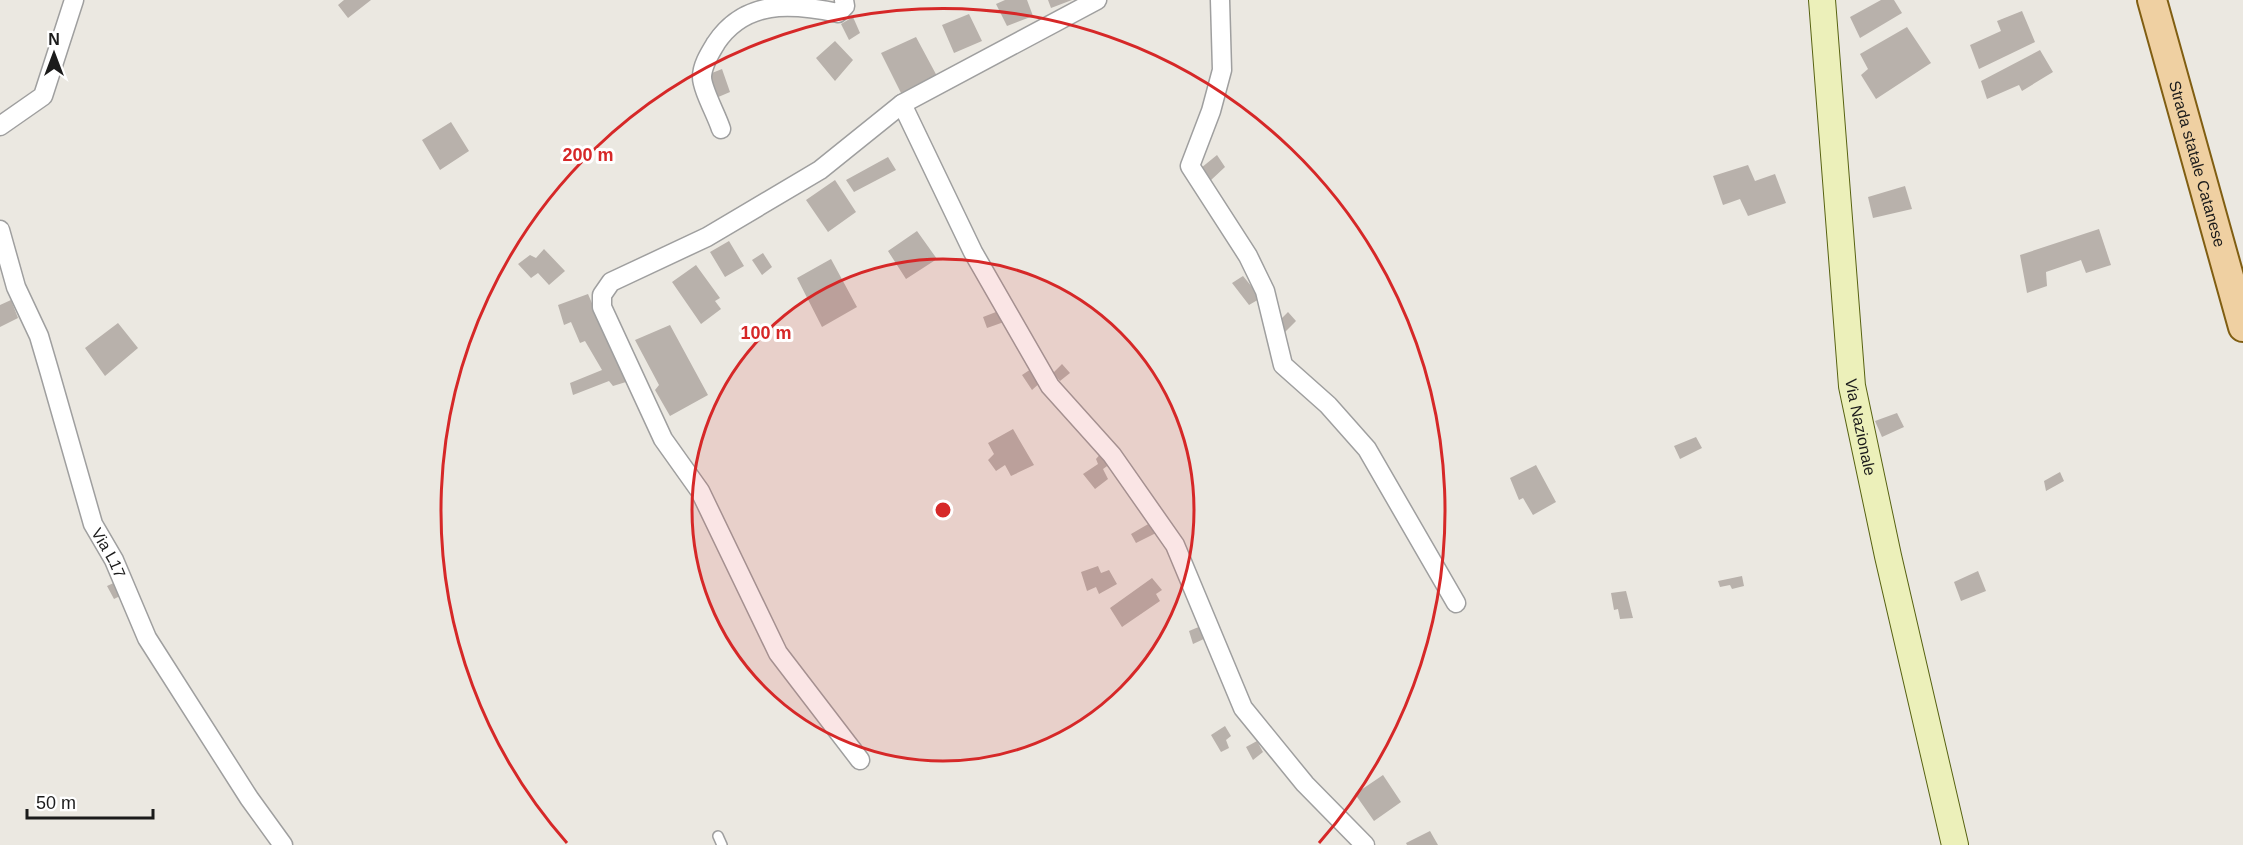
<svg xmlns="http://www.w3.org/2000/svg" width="2243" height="845" viewBox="0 0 2243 845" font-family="Arial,sans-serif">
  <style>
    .building { fill: #b8b1ab }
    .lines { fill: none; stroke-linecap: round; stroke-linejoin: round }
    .lane-casing { stroke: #9f9f9f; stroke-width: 12 }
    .street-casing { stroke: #9f9f9f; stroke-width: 21 }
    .secondary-casing { stroke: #576211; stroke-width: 28 }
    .primary-casing { stroke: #805e12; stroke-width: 32 }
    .lane { stroke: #fff; stroke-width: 9 }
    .street { stroke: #fff; stroke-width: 18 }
    .secondary { stroke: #ecf0ba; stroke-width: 26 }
    .primary { stroke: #efd0a2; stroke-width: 28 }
    .ring { fill: none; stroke: #d62828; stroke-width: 3 }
    .labels { text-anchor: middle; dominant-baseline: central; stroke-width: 6; stroke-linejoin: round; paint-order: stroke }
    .street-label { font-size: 16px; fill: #1b1b1b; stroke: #fff }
    .centre { fill: #d62828; stroke: #fff; stroke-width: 3 }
    .ring-label { font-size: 18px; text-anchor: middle; font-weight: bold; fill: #d62828; stroke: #fff; stroke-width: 6; stroke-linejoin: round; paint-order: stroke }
  </style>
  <rect width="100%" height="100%" fill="#ebe8e1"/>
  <path class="building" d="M344 0H371L348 18 338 5Z
    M1005 0H1027L1033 16 1007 26 996 4Z
    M1048 0H1072L1051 8Z
    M1881 0H1894L1902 13 1860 38 1850 17Z
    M2022 11 2035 42 1979 69 1970 45 2001 31 1997 21Z
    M969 14 982 41 954 53 942 25Z
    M853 17 860 33 849 40 841 24Z
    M1907 27 1931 63 1876 99 1861 75 1868 69 1860 54Z
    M916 37 938 78 902 95 881 53Z
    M835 41 853 60 835 81 816 58Z
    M2040 50 2053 72 2022 91 2019 85 1987 99 1981 81Z
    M722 69 730 92 716 98 707 75Z
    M451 122 469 151 440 170 422 140Z
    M1217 155 1225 167 1210 181 1201 168Z
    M888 157 896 170 854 192 846 180Z
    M1748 165 1755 181 1775 174 1786 203 1748 216 1740 199 1723 205 1713 176Z
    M835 180 856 212 828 232 806 200Z
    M1905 186 1912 209 1873 218 1868 197Z
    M2099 229 2111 265 2086 273 2081 260 2046 272 2047 286 2027 293 2020 255Z
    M917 231 937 259 906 279 888 251Z
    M729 241 744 266 725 277 710 252Z
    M544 249 565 271 549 285 538 273 531 278 518 264 530 255 536 258Z
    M763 253 772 267 762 275 752 260Z
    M831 259 857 307 822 327 797 278Z
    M696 265 720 298 715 301 721 309 701 324 672 282Z
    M1243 276 1261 298 1249 305 1232 283Z
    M588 294 626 382 613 386 609 381 573 395 570 383 602 370 585 341 580 343 571 322 564 325 558 305Z
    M11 300 18 318 0 327V305Z
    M996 312 1004 322 987 328 983 317Z
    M1288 312 1296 321 1285 332 1278 322Z
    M118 323 138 348 105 376 85 348Z
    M670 325 708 395 670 416 655 390 659 385 635 340Z
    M1062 364 1070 373 1060 381 1053 373Z
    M1031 369 1042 381 1032 390 1022 375Z
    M1897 413 1904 427 1882 437 1875 421Z
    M1013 429 1034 465 1011 476 1005 465 996 471 988 460 994 454 988 443Z
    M1696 437 1702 448 1680 459 1674 446Z
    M1102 452 1110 464 1103 469 1108 479 1095 489 1083 474 1098 464 1096 459Z
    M1536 465 1556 502 1533 515 1523 498 1519 500 1510 478Z
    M2060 472 2064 481 2046 491 2044 481Z
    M1150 523 1156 533 1136 543 1131 534Z
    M1098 566 1101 573 1109 570 1117 584 1099 594 1096 587 1087 591 1081 572Z
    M1978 571 1986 591 1961 601 1954 582Z
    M1742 576 1744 586 1732 589 1730 585 1720 587 1718 581Z
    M1152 578 1162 590 1156 594 1160 601 1122 627 1110 608Z
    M118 581 124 594 114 599 107 586Z
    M1626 591 1633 618 1620 619 1618 609 1614 610 1611 593Z
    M1201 626 1206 638 1193 644 1189 631Z
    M1225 726 1231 736 1226 740 1229 748 1221 752 1211 735Z
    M1257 741 1263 752 1253 760 1246 747Z
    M1383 775 1401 802 1374 821 1355 794Z
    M1430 831 1438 845H1407L1406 843Z"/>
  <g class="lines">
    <defs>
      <path id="lane" d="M718 836 722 845"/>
      <g id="street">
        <path d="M1220 0 1222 70 1211 111 1190 166 1248 256 1265 291 1283 365 1328 405 1367 449 1456 603"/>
        <path d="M902 104 973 252 1050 386 1112 455 1175 545 1243 708 1305 784 1365 845"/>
        <path d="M0 126 43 96 74 0"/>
        <path d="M721 129C717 116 702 89 702 77 702 65 710 53 716 43 745 0 790 3 838 13L845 6 844 0"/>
        <path id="s1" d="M0 230 16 287 39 336 49 370 93 524 114 560 147 638 249 798 283 845"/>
        <path d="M860 760 778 653 700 491 663 439 602 307V295L611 282 707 237 820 170 902 104 1097 0"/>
      </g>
      <g id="secondary">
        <path id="s2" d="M1822 0 1852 386 1888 556 1955 845"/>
      </g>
      <g id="primary">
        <path id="s3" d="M2152 0 2243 327"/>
      </g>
    </defs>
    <use href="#lane" class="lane-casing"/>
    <use href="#street" class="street-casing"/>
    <use href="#secondary" class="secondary-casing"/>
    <use href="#primary" class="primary-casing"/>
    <use href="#lane" class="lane"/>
    <use href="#street" class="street"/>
    <use href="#secondary" class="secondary"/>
    <use href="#primary" class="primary"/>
  </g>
  <circle cx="943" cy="510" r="251" fill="#d62828" fill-opacity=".12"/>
  <g class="ring">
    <circle cx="943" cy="510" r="251"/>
    <path d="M567 843A502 502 0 1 1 1319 843"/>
  </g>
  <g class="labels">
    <g class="street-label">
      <text stroke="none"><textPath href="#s3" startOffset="170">Strada statale Catanese</textPath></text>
      <text stroke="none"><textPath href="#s2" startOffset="429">Via Nazionale</textPath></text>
      <text stroke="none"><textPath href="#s1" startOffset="342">Via L17</textPath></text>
    </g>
  </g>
  <circle cx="943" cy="510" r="9" class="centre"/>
  <g class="ring-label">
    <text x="588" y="161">200 m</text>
    <text x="766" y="339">100 m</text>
  </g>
  <g transform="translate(54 54)" stroke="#ffffff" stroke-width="4.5" paint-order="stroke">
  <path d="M0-4.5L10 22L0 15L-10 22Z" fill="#1b1b1b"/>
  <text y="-9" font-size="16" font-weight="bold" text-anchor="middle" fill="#1b1b1b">N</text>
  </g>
  <path d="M27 809v9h126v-9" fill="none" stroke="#1b1b1b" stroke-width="3"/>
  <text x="36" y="809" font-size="18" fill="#1b1b1b" stroke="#ffffff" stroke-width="4.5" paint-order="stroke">50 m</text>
</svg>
